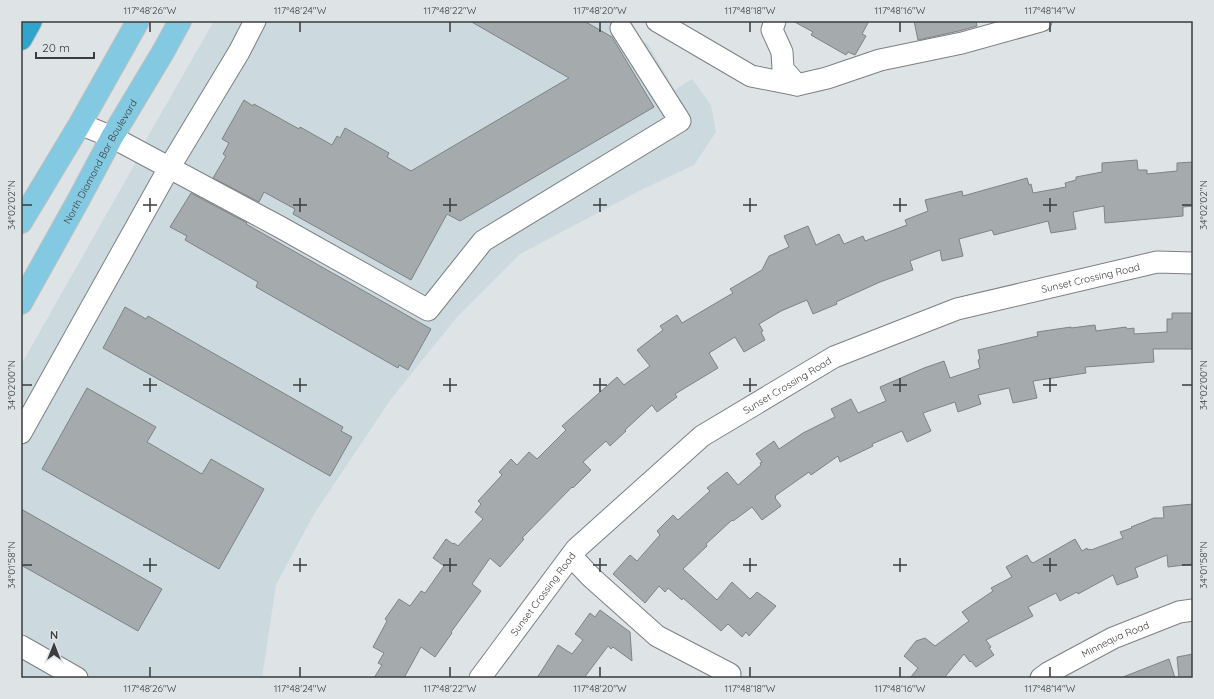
<svg xmlns="http://www.w3.org/2000/svg" width="1214" height="699" viewBox="0 0 1214 699" font-family="Quicksand,sans-serif">
  <style>
    .built { fill: #ccd9df }
    .building { fill: #a5aaac; stroke: #7e8385 }
    .lines { fill: none; stroke-linecap: round; stroke-linejoin: round }
    .minor-casing { stroke: #7c8183; stroke-width: 23 }
    .major-casing { stroke: #c0c1c1; stroke-width: 24 }
    .highway-casing { stroke: #c0c1c1; stroke-width: 24 }
    .minor { stroke: #fff; stroke-width: 21 }
    .major { stroke: #82c9e1; stroke-width: 22 }
    .highway { stroke: #2fa5cd; stroke-width: 22 }
    .ticks { fill: none; stroke: #3a3c3d; stroke-width: 1.5 }
    .labels { text-anchor: middle; dominant-baseline: central; stroke-width: 3; stroke-linejoin: round; paint-order: stroke }
    .street-label { font-size: 10px; fill: #3a3c3d; stroke: #dee3e6 }
    .neatline { fill: none; stroke: #3a3c3d; stroke-width: 1.5 }
    .ticks-label { font-size: 10px; text-anchor: middle; fill: #3a3c3d }
  </style>
  <rect width="100%" height="100%" fill="#dee3e6"/>
  <path class="built" d="M214 21H606L648 44 675 90 692 79 711 105 716 132 694 165 641 190 520 254 457 317 391 399 314 514 276 585 262 678H21V365L136 162 139 152Z"/>
  <path class="building" d="M470 21H584L612 37 654 107 460 221 447 214 411 280 293 214 295 209 264 192 259 202 213 178 226 156 223 154 229 143 222 139 244 100 253 106 254 104 299 129 300 127 332 145 337 136 340 138 345 128 389 153 387 157 411 171 569 78Z
    M793 21H869L862 34 866 36 855 55 848 52 846 55 811 35 813 32Z
    M914 21H976L977 26 959 31 918 40Z
    M1137 160 1138 170H1147V174L1177 171V163L1193 162V206L1183 207V216L1105 223 1104 206 1073 212 1076 229 1051 233 1048 221 994 235 992 230 959 239 963 256 942 261 940 250 910 261 913 270 880 282 836 302 837 304 813 314 807 300 781 311 759 324 763 331 761 332 765 340 744 352 735 337 709 353 718 368 675 394 677 397 657 412 652 405 625 430 626 431 610 446 606 441 583 462 591 470 573 488 572 487 522 538 524 539 500 567 490 558 472 584 481 591 451 632 452 633 435 657 421 647 404 678H374L382 665 378 663 384 653 373 647 387 621 385 619 399 599 410 606 421 591 425 593 444 566 433 558 446 539 453 544 454 543 458 546 483 519 475 512 481 504 478 501 502 475 499 472 511 459 517 465 529 452 537 459 566 430 562 426 617 377 624 385 650 366 637 350 663 330 660 326 677 315 682 323 733 293 730 289 762 270 769 256 789 247 784 236 808 226 816 245 839 234 844 244 863 236 865 241 907 225 905 220 928 211 925 200 962 191 963 196 1027 178 1029 185 1031 184 1033 193 1066 187 1065 183 1076 180V177L1102 172V163Z
    M191 193 247 223 246 224 431 329 408 370 399 365 398 368 256 287 258 282 185 240 187 236 170 227Z
    M125 307 146 319 148 316 343 427 341 431 352 437 330 476 103 348Z
    M1172 313H1193V349H1153L1154 362 1085 367 1086 373 1033 381 1037 398 1013 403 1009 388 978 395 981 404 958 412 955 402 923 413 931 431 907 442 902 431 872 444 873 446 840 462 838 456 811 475 809 472 775 496 776 497 775 498 781 506 762 520 752 507 733 521 732 520 706 544 707 546 683 569 717 600 732 582 750 599 757 592 776 606 749 636 746 632 742 637 728 624 721 631 683 598 682 600 668 588 665 592 659 586 645 603 613 574 630 555 637 561 660 535 657 531 673 515 678 520 710 491 707 488 727 472 738 485 761 465 760 463 762 462 756 454 774 441 779 449 803 433 835 417 831 409 851 399 858 413 886 401 880 387 924 368 944 361 950 378 980 368 978 360 980 359 978 350 1038 336 1037 332 1071 327V328L1095 325 1096 331 1126 327 1127 329 1134 328V334L1167 332V319H1172Z
    M87 388 156 427 147 442 202 474 211 459 264 489 219 569 42 469Z
    M1193 504V564L1168 567 1167 555 1135 568 1138 577 1117 585 1113 575 1078 594 1077 592 1060 601 1056 593 1028 607 1033 616 986 640 991 647 989 648 994 655 976 667 971 661 970 662 964 654 944 678H910L918 668 904 656 916 641 925 638 935 646 969 621 962 612 993 591 991 588 1012 577 1006 567 1027 555 1031 562H1032L1033 563 1075 539 1082 551 1087 548 1088 550 1090 549 1091 550 1123 538 1120 532 1132 528 1131 527 1154 518H1164L1163 507Z
    M21 509 162 589 138 631 21 565Z
    M600 610 630 632 632 661 613 647 611 649 608 646 584 678H537L558 645 572 654 583 640 575 634 590 613 595 617Z
    M1193 654V678H1179L1177 657Z
    M1169 659 1175 678H1123V677Z"/>
  <g class="lines">
    <defs>
      <g id="minor">
        <path d="M657 21 751 76 797 85 827 78 880 60 962 43 1041 21"/>
        <path d="M775 21 772 30 782 52 783 69 797 85"/>
        <path d="M80 124 112 137 280 227 428 310 483 241 680 121 621 28"/>
        <path d="M21 433 169 168 239 52 255 21"/>
        <path d="M571 556 592 578 657 636 730 674"/>
        <path d="M21 646 77 678"/>
        <path id="s1" d="M480 678 576 549 702 436 834 357 957 309 1157 262 1193 263"/>
        <path id="s2" d="M1041 678 1048 673 1113 638 1179 612 1193 610"/>
      </g>
      <g id="major">
        <path d="M21 222 80 124 138 21"/>
        <path id="s3" d="M21 303 79 199 112 137 163 52 180 21"/>
      </g>
      <path id="highway" d="M21 39 31 21"/>
    </defs>
    <use href="#minor" class="minor-casing"/>
    <use href="#major" class="major-casing"/>
    <use href="#highway" class="highway-casing"/>
    <use href="#minor" class="minor"/>
    <use href="#major" class="major"/>
    <use href="#highway" class="highway"/>
  </g>
  <path class="ticks" d="M150 22V32M300 22V32M450 22V32M600 22V32M750 22V32M900 22V32M1050 22V32M150 198V212M300 198V212M450 198V212M600 198V212M750 198V212M900 198V212M1050 198V212M22 205H32M143 205H157M293 205H307M443 205H457M593 205H607M743 205H757M893 205H907M1043 205H1057M1182 205H1192M150 378V392M300 378V392M450 378V392M600 378V392M750 378V392M900 378V392M1050 378V392M22 385H32M143 385H157M293 385H307M443 385H457M593 385H607M743 385H757M893 385H907M1043 385H1057M1182 385H1192M150 558V572M300 558V572M450 558V572M600 558V572M750 558V572M900 558V572M1050 558V572M22 565H32M143 565H157M293 565H307M443 565H457M593 565H607M743 565H757M893 565H907M1043 565H1057M1182 565H1192M150 667V677M300 667V677M450 667V677M600 667V677M750 667V677M900 667V677M1050 667V677"/>
  <g class="labels">
    <g class="street-label">
      <text stroke="none"><textPath href="#s3" startOffset="162">North Diamond Bar Boulevard</textPath></text>
      <text stroke="none"><textPath href="#s1" startOffset="753">Sunset Crossing Road</textPath></text>
      <text stroke="none"><textPath href="#s1" startOffset="429">Sunset Crossing Road</textPath></text>
      <text stroke="none"><textPath href="#s1" startOffset="105">Sunset Crossing Road</textPath></text>
      <text stroke="none"><textPath href="#s2" startOffset="84">Minnequa Road</textPath></text>
    </g>
  </g>
  <rect width="1214" height="699" fill="none" stroke="#dee3e6" stroke-width="44"/>
  <g transform="translate(54 645)" stroke="#dee3e6" stroke-width="3" paint-order="stroke">
  <path d="M0-3L7 15L0 10L-7 15Z" fill="#3a3c3d"/>
  <text y="-6" font-size="11" font-weight="bold" text-anchor="middle" fill="#3a3c3d">N</text>
  </g>
  <path d="M36 52v6h58v-6" fill="none" stroke="#3a3c3d" stroke-width="2"/>
  <text x="42" y="52" font-size="12" fill="#3a3c3d" stroke="#dee3e6" stroke-width="3" paint-order="stroke">20 m</text>
  <rect x="22" y="22" width="1170" height="655" class="neatline"/>
  <g class="ticks-label">
    <text x="150" y="14">117°48'26"W</text>
    <text x="300" y="14">117°48'24"W</text>
    <text x="450" y="14">117°48'22"W</text>
    <text x="600" y="14">117°48'20"W</text>
    <text x="750" y="14">117°48'18"W</text>
    <text x="900" y="14">117°48'16"W</text>
    <text x="1050" y="14">117°48'14"W</text>
    <text transform="translate(11 205) rotate(-90)" y="4">34°02'02"N</text>
    <text transform="translate(1203 205) rotate(-90)" y="4">34°02'02"N</text>
    <text transform="translate(11 385) rotate(-90)" y="4">34°02'00"N</text>
    <text transform="translate(1203 385) rotate(-90)" y="4">34°02'00"N</text>
    <text transform="translate(11 565) rotate(-90)" y="4">34°01'58"N</text>
    <text transform="translate(1203 565) rotate(-90)" y="4">34°01'58"N</text>
    <text x="150" y="692">117°48'26"W</text>
    <text x="300" y="692">117°48'24"W</text>
    <text x="450" y="692">117°48'22"W</text>
    <text x="600" y="692">117°48'20"W</text>
    <text x="750" y="692">117°48'18"W</text>
    <text x="900" y="692">117°48'16"W</text>
    <text x="1050" y="692">117°48'14"W</text>
  </g>
</svg>
